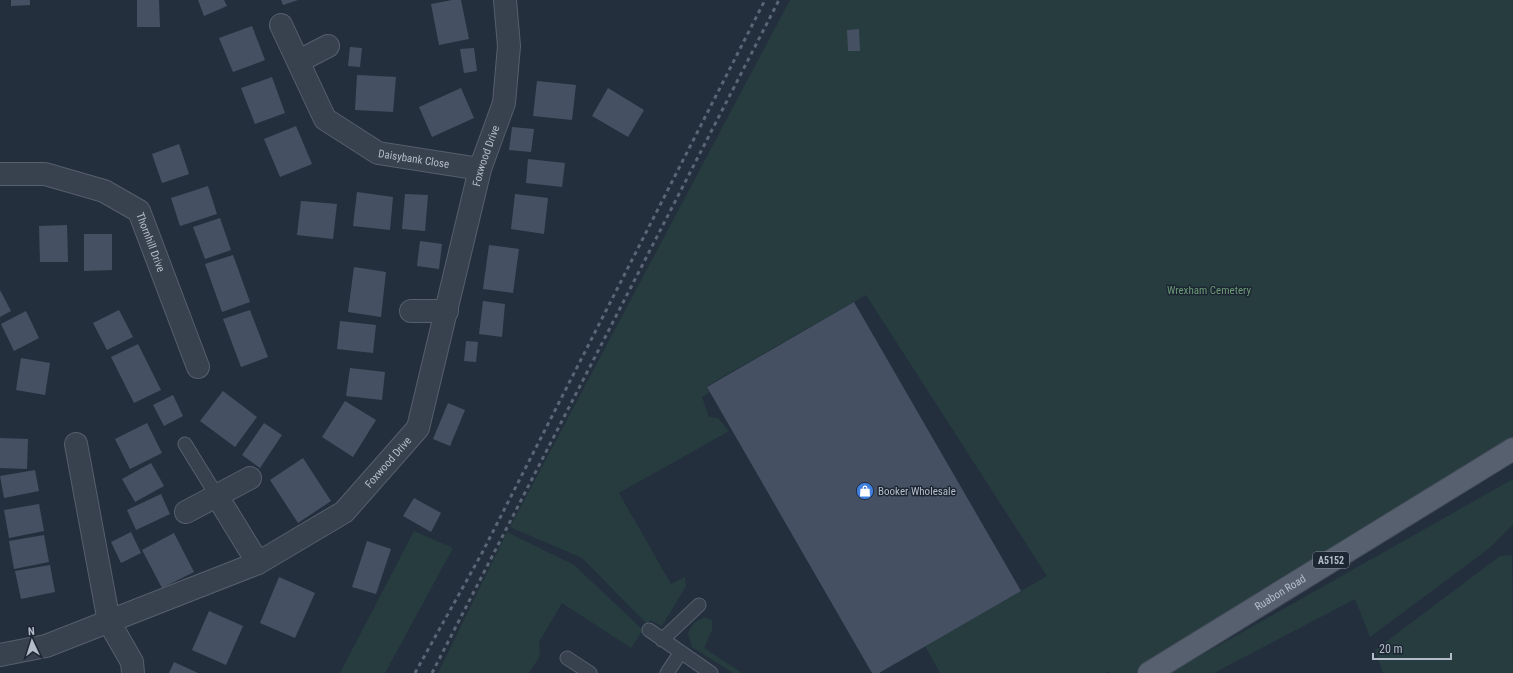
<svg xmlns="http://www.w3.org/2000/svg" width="1513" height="673" viewBox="0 0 1513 673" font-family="'Roboto Condensed',sans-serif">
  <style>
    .green { fill: #263c3f }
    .building { fill: #455162 }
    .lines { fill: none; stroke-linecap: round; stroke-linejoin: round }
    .lane-casing { stroke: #565f6c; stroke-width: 15 }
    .street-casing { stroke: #565f6c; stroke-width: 24 }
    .primary-casing { stroke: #414a57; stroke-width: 24 }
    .lane { stroke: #38414e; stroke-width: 13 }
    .street { stroke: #38414e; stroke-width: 22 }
    .primary { stroke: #56606e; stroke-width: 22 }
    .rail { stroke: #5a6575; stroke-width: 3; stroke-dasharray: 4 4; stroke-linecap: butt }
    .labels { text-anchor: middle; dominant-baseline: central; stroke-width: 3; stroke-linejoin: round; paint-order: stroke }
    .shield { fill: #1d2633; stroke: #878f9c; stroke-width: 1 }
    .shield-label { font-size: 10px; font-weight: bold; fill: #b4bcc9 }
    .street-label { font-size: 11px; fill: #b4bcc9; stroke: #1d2633 }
    .park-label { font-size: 11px; fill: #6b9a76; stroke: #1d2633 }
    .poi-label { font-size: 11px; fill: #b4bcc9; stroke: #1d2633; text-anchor: start }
  </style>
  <rect width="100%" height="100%" fill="#242f3e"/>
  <path class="green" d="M790 0H1513V441L1148 673H1109L1108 671 1105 673H940L925 646 1047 576 866 295 707 386 710 392 702 397 709 417 718 418 729 431 619 493 671 584 685 577 686 586 662 626 650 620 647 624 582 558 510 527Z
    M1513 479V525L1487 550 1370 637 1355 599 1214 673H1170Z
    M414 531 453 548 385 673H340Z
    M507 532 574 565 643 630 631 648 562 603 539 642 540 656 529 673H438Z
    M1512 555 1513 673H1383L1375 650 1500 556Z
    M704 617 712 620V630L704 648 742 673H733L692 647 688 633 694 623Z"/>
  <path class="building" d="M11 0H30V5L11 6Z
    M137 0H159L160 27H137Z
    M198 0H224L227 6 204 16Z
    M281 0H298L283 5Z
    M452 0H461L469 39 439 45 431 4Z
    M252 26 265 60 233 72 219 38Z
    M859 29 860 51H848L847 30Z
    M350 47 362 48 360 67 348 66Z
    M474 48 477 71 464 73 460 49Z
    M357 75 396 77 393 112 355 110Z
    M272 77 285 113 255 124 241 88Z
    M537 81 576 85 572 120 533 116Z
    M461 88 474 118 432 137 419 107Z
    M608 88 644 110 628 137 592 116Z
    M296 126 312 164 280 177 264 139Z
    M512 127 534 129 531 152 509 150Z
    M179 144 189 174 162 183 152 154Z
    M528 159 565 163 562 187 526 183Z
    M208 186 217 214 180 226 171 198Z
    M357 192 393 197 390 230 353 226Z
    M405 194 428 195 425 231 402 229Z
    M515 194 548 198 544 234 511 229Z
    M301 201 337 204 333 239 297 235Z
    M220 218 231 250 205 259 193 227Z
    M67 225 68 262H40L39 226Z
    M84 234H112V270L84 271Z
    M420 241 442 244 439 269 417 266Z
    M489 245 519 249 513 293 483 289Z
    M233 255 250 302 222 312 205 264Z
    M354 267 386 272 381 317 348 312Z
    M0 290 11 311 0 317Z
    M483 301 505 304 502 337 479 334Z
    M854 302 1021 591 879 673H872L707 387Z
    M119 310 133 337 107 350 93 323Z
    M250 310 268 357 241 367 223 319Z
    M26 311 39 338 14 351 1 324Z
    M340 321 376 325 373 353 337 349Z
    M466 341 478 342 476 362 464 361Z
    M138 344 161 390 134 403 111 357Z
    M21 358 50 363 45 395 16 390Z
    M350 368 385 372 382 400 346 396Z
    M223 391 257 417 235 447 200 421Z
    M173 395 183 416 164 426 153 405Z
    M345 401 376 420 353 457 322 437Z
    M448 403 465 410 450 446 433 439Z
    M147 423 162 453 130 469 115 439Z
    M264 423 282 435 260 468 242 455Z
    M0 438 28 439 27 469 0 468Z
    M303 458 331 501 298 523 270 480Z
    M151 463 164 486 135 502 122 479Z
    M35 470 39 491 4 498 0 476Z
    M161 494 170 514 136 530 127 510Z
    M414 498 441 513 431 532 403 516Z
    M39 504 44 531 9 538 4 510Z
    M131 532 141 553 121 563 111 542Z
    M174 533 194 572 162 588 142 550Z
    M44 535 49 562 14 569 9 541Z
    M367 541 391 549 376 594 352 587Z
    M50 565 55 592 21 599 15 571Z
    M279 577 315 593 295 638 260 623Z
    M209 611 243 626 226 665 192 650Z
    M174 662 198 673H169Z"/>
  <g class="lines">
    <defs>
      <path id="lane" d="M185 444 217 496
        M649 630 711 673
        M662 640 699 605
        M567 658 590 673
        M667 673 681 652"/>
      <g id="street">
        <path id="s1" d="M281 25 325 119 378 153 480 169"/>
        <path d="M299 61 328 46"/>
        <path id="s2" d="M0 174H45L104 191 139 211 198 367"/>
        <path d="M411 311H447"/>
        <path d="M76 444 109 622 132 662 133 673"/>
        <path d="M217 496 258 563"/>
        <path d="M186 512 250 478"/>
        <path id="s3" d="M0 655 46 646 258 563 344 512 418 428 480 169 504 103 509 46 505 0"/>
      </g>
      <g id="primary">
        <path id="s4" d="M1149 673 1513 449"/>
      </g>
    </defs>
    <use href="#lane" class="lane-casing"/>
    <use href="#street" class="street-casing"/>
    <use href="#primary" class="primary-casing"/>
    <use href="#lane" class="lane"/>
    <use href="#street" class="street"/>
    <use href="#primary" class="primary"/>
    <path class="rail" d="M415 673 482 553 765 0
      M432 673 779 0"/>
  </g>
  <defs>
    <symbol id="shop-disc" viewBox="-11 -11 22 22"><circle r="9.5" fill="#3f7fe0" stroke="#1d2633"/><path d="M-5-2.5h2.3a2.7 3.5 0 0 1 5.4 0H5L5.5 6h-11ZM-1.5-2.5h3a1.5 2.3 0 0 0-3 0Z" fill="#fff"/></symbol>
  </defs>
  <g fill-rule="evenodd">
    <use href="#shop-disc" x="855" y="481" width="20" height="20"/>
  </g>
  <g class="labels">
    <rect class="shield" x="1313" y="552" width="36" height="16" rx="3"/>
    <g class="shield-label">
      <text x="1331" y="560">A5152</text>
    </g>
    <g class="street-label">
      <text stroke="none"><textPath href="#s3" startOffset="767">Foxwood Drive</textPath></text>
      <text stroke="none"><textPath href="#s1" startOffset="203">Daisybank Close</textPath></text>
      <text stroke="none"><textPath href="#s2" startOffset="180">Thornhill Drive</textPath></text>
      <text stroke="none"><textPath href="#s3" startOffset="441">Foxwood Drive</textPath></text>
      <text stroke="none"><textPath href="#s4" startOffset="154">Ruabon Road</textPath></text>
    </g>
    <g class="park-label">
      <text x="1209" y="290">Wrexham Cemetery</text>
    </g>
    <g class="poi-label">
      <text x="878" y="491">Booker Wholesale</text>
    </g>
  </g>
  <g transform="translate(32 641) rotate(356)" stroke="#1d2633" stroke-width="3" paint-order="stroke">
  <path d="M0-3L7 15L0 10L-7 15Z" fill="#b4bcc9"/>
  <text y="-6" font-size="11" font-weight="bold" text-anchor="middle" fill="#b4bcc9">N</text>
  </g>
  <path d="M1373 653v6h78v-6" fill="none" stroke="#b4bcc9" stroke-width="2"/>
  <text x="1379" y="653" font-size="12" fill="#b4bcc9" stroke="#1d2633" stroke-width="3" paint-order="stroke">20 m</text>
</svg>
